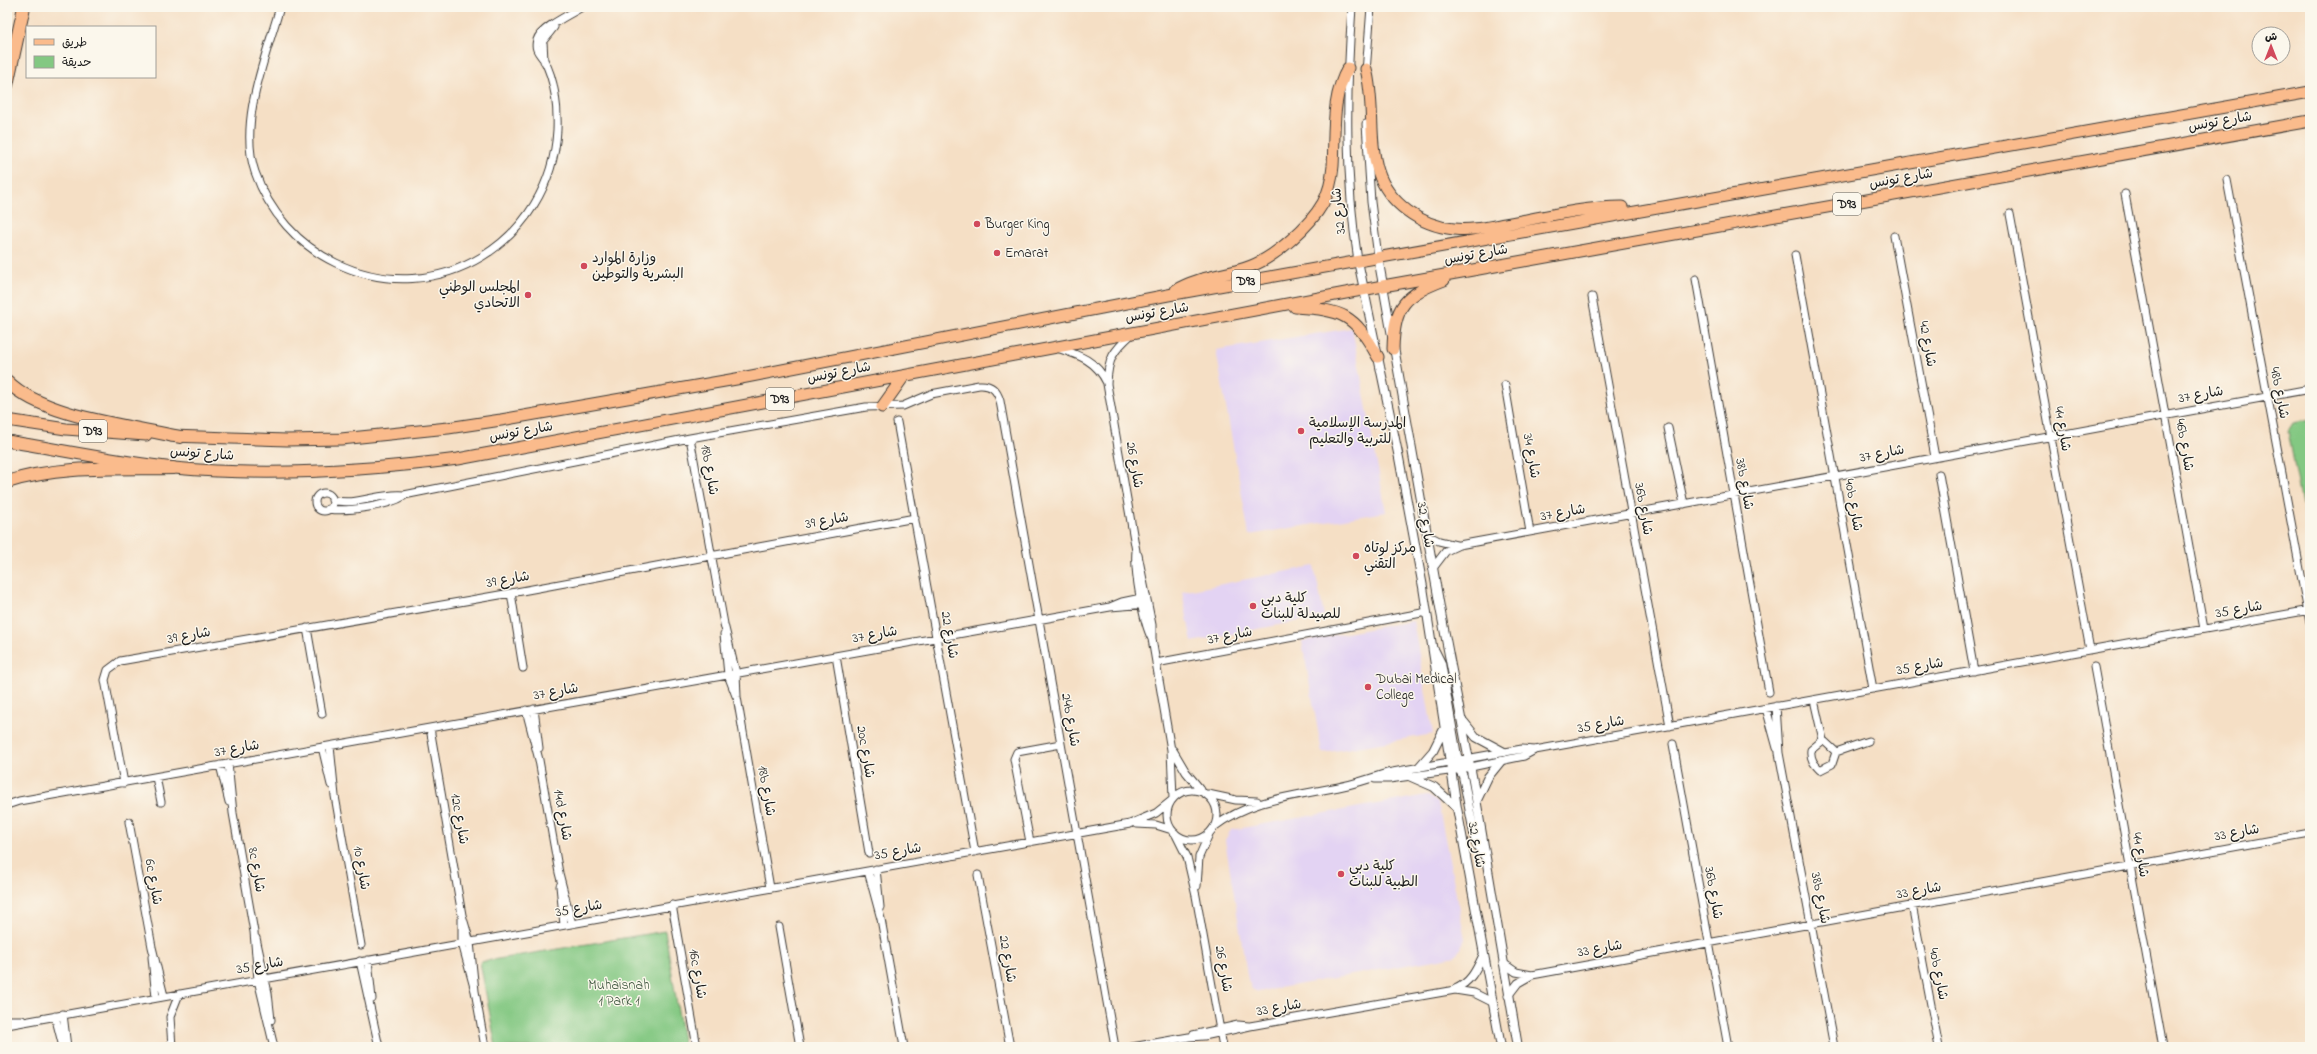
<svg xmlns="http://www.w3.org/2000/svg" width="2317" height="1054" viewBox="0 0 2317 1054" font-family="'Indie Flower','Playpen Sans Arabic',sans-serif">
  <style>
    .built { fill: #e3d3f3 }
    .green { fill: #83c882; stroke: #50724f }
    .lines { fill: none; stroke-linecap: round; stroke-linejoin: round }
    .minor-casing { stroke: #3d3935; stroke-width: 9 }
    .tertiary-casing { stroke: #3d3935; stroke-width: 10 }
    .primary-casing { stroke: #3d3935; stroke-width: 13 }
    .motorway-casing { stroke: #3d3935; stroke-width: 14 }
    .minor { stroke: #fff; stroke-width: 7 }
    .tertiary { stroke: #fff; stroke-width: 8 }
    .primary { stroke: #fabb8c; stroke-width: 11 }
    .motorway { stroke: #fabb8c; stroke-width: 12 }
    .poi-dot { fill: #d1495b; stroke: #fbf7ec; stroke-width: 1.5 }
    .labels { text-anchor: middle; dominant-baseline: central; stroke-width: 3; stroke-linejoin: round; paint-order: stroke }
    .shield { fill: #fbf7ec; stroke: #5f5e5a; stroke-width: 1 }
    .shield-label { font-size: 13px; font-weight: bold; fill: #1c1c1c }
    .street-label { font-size: 14px; fill: #1c1c1c; stroke: #fbf7ec }
    .poi-label { font-size: 14px; fill: #1c1c1c; stroke: #fbf7ec; text-anchor: start }
    .park-label { font-size: 14px; fill: #405840; stroke: #fbf7ec }
  </style>
  <rect width="100%" height="100%" fill="#fbf7ec"/>
  <filter id="ink" filterUnits="userSpaceOnUse"><feTurbulence type="fractalNoise" baseFrequency=".025" numOctaves="2"/><feDisplacementMap in="SourceGraphic" scale="8" xChannelSelector="R" yChannelSelector="G"/><feConvolveMatrix kernelMatrix="1 2 1 2 8 2 1 2 1" color-interpolation-filters="sRGB"/></filter>
  <filter id="wash" filterUnits="userSpaceOnUse"><feTurbulence type="fractalNoise" baseFrequency=".012" numOctaves="4" result="noise"/><feDisplacementMap in="SourceGraphic" scale="16" xChannelSelector="R" yChannelSelector="G"/><feGaussianBlur stdDeviation="0.9" result="paint"/><feColorMatrix in="noise" values="0 0 0 0 0 0 0 0 0 0 0 0 0 0 0 0 0 1.4 0 .05"/><feComposite in="paint" operator="in"/></filter>
  <g filter="url(#wash)">
    <rect width="100%" height="100%" fill="#f5dfc5"/>
    <path class="built" d="M1352 328 1386 512 1249 535 1216 350Z
      M1314 566 1324 616 1192 642 1182 592Z
      M1413 621 1433 734 1322 753 1302 641Z
      M1427 795 1438 803 1465 939 1456 956 1258 992 1252 989 1248 980 1225 840 1231 830Z"/>
    <path class="green" d="M2310 420V547L2288 431 2293 423Z
      M665 931 684 1047H496L480 962Z"/>
  </g>
  <g filter="url(#ink)">
    <g class="lines">
      <defs>
        <path id="minor" d="M280 7C266 57 238 122 255 172 269 212 298 245 336 263 437 312 551 241 557 130 558 108 555 80 544 60 539 53 534 49 537 40 540 28 571 14 582 7
          M1352 7C1346 93 1345 176 1358 261
          M544 61 543 41 554 27
          M1366 72 1371 7
          M1366 124 1371 202 1378 257
          M2227 180 2310 623
          M2125 194 2204 629
          M2010 214 2090 650
          M1894 236 1935 457
          M1795 255 1873 689
          M1696 279 1769 692
          M1592 297 1670 726
          M1132 334C1113 351 1108 358 1107 384L1136 551C1134 570 1143 623 1152 639
          M1057 348C1079 355 1096 360 1107 383
          M1505 385 1530 532
          M897 422 975 852
          M1668 428 1684 504
          M690 438 724 624 736 673 737 697 770 888
          M1939 474 1974 671
          M315 502a9 9 0 1 1 18 0a9 9 0 1 1-18 0Z
          M332 500C356 507 380 492 404 495L690 438 866 407 903 406 931 394 979 385C991 384 997 390 1000 401L1115 1047
          M328 509C347 512 388 506 404 496
          M1427 535 1439 541 1456 545
          M1138 555 1152 625V639L1171 750 1173 798
          M1433 568 1446 551 1459 545 2310 389
          M511 593 523 668
          M1110 607 1122 602 1146 597
          M307 628 322 714
          M724 634 728 675 736 696
          M836 656 869 853
          M1156 663 1427 612
          M2094 667 2163 1047
          M1814 700 1823 740 1836 752
          M1776 706 1779 753 1834 1047
          M1766 708 1777 748
          M534 709 539 748
          M526 710 539 760 559 873 572 924
          M430 728 462 915 470 942 475 991
          M1823 740 1811 750C1810 759 1814 764 1820 770L1832 764 1836 752 1868 741
          M1673 744 1728 1047
          M330 746 335 796 361 945
          M322 747 331 785
          M1173 750 1186 772 1201 790
          M228 763 233 813 254 932 258 980 274 1047
          M220 765 229 802
          M1466 768 1524 756 1535 750
          M156 777 161 802
          M1375 779H1389L1456 770
          M124 783 105 680 108 670 120 661 511 593 915 518
          M1167 815a25 25 0 1 1 50 0a25 25 0 1 1-50 0Z
          M1208 794 1236 800 1257 801
          M7 805 19 801 1110 607 1148 604
          M129 822 152 947 164 996
          M1137 824 1156 825 1172 830
          M1214 827C1252 798 1297 796 1343 786 1358 783 1372 778 1387 773L1522 749 1535 750 2310 610
          M1175 833 1187 857 1196 896 1223 1047
          M1030 842 1014 759 1017 752 1061 744
          M876 869 880 907
          M868 871 881 919 904 1047
          M978 875 1010 1047
          M560 886 564 925
          M1197 886 1199 857 1209 834
          M672 905 697 1047
          M1912 905 1939 1047
          M462 918V943L475 991 485 1047
          M779 927 800 1047
          M256 938 268 993 271 1020
          M152 957 156 998
          M368 960 372 999
          M360 961 379 1047
          M1503 963 1516 972 1532 975 2310 833
          M1455 989C1471 982 1476 970 1483 955
          M1508 996 1518 983 1532 975
          M63 1014 67 1047
          M55 1016 63 1047
          M7 1020H22
          M7 1025 1130 824 1156 813 1171 801
          M1193 1035 1238 1025 1249 1026
          M172 1047 170 1017 179 994
          M1132 1047 1189 1037 1204 1036 1250 1026 1455 990 1474 993 1492 1002"/>
        <path id="tertiary" d="M1378 257 1441 613 1473 781 1518 1047
          M1358 261 1399 458 1423 587 1457 808 1501 1047
          M1435 651 1441 663 1457 756 1462 764 1471 767
          M1464 722 1476 737 1504 752
          M1451 762 1458 767 1463 776 1476 844 1485 857
          M1419 767 1433 751 1443 731
          M1409 776 1434 787 1457 808
          M1477 800 1488 777 1501 761"/>
        <path id="primary" d="M1366 69C1375 103 1368 139 1378 171 1388 203 1421 226 1454 229 1471 231 1488 227 1505 224 1543 217 1583 207 1622 207
          M1176 290C1199 276 1226 276 1251 266 1275 257 1310 226 1323 203 1329 192 1332 178 1333 166 1335 133 1331 97 1348 68
          M1295 307C1343 310 1354 314 1378 357
          M1393 349C1394 305 1405 295 1444 280
          M882 407 904 376
          M7 420 66 429 146 435
          M171 436 287 440 341 439 448 428 501 420 736 379 1168 295 2310 92
          M7 441C62 450 118 462 174 468 269 477 364 471 458 459L1383 286 2310 121"/>
        <path id="motorway" d="M7 85 24 7
          M7 381C42 417 131 426 180 437
          M7 482C60 465 118 469 173 468"/>
      </defs>
      <use href="#minor" class="minor-casing"/>
      <use href="#tertiary" class="tertiary-casing"/>
      <use href="#primary" class="primary-casing"/>
      <use href="#motorway" class="motorway-casing"/>
      <use href="#minor" class="minor"/>
      <use href="#tertiary" class="tertiary"/>
      <use href="#primary" class="primary"/>
      <use href="#motorway" class="motorway"/>
    </g>
  </g>
  <g class="poi-dot">
    <circle cx="977" cy="224" r="4"/>
    <circle cx="997" cy="253" r="4"/>
    <circle cx="584" cy="266" r="4"/>
    <circle cx="528" cy="295" r="4"/>
    <circle cx="1301" cy="431" r="4"/>
    <circle cx="1356" cy="556" r="4"/>
    <circle cx="1253" cy="606" r="4"/>
    <circle cx="1368" cy="687" r="4"/>
    <circle cx="1341" cy="874" r="4"/>
  </g>
  <g class="labels">
    <g class="shield">
      <rect x="1833" y="193" width="28" height="22" rx="3"/>
      <rect x="1232" y="270" width="28" height="22" rx="3"/>
      <rect x="766" y="388" width="28" height="22" rx="3"/>
      <rect x="79" y="420" width="28" height="22" rx="3"/>
    </g>
    <g class="shield-label">
      <text x="1847" y="204">D93</text>
      <text x="1246" y="281">D93</text>
      <text x="780" y="399">D93</text>
      <text x="93" y="431">D93</text>
    </g>
    <g class="street-label">
      <text transform="translate(2220 122) rotate(-10)">شارع تونس</text>
      <text transform="translate(1901 179) rotate(-10)">شارع تونس</text>
      <text transform="translate(1339 211) rotate(-96)">شارع 32</text>
      <text transform="translate(1476 255) rotate(-10)">شارع تونس</text>
      <text transform="translate(1157 313) rotate(-10)">شارع تونس</text>
      <text transform="translate(1927 344) rotate(80)">شارع 42</text>
      <text transform="translate(839 373) rotate(-11)">شارع تونس</text>
      <text transform="translate(2279 393) rotate(79)">48b شارع</text>
      <text transform="translate(2201 395) rotate(-10)">شارع 37</text>
      <text transform="translate(2062 429) rotate(80)">شارع 44</text>
      <text transform="translate(521 432) rotate(-10)">شارع تونس</text>
      <text transform="translate(2184 445) rotate(80)">46b شارع</text>
      <text transform="translate(202 454) rotate(4)">شارع تونس</text>
      <text transform="translate(1882 454) rotate(-11)">شارع 37</text>
      <text transform="translate(1531 456) rotate(80)">شارع 34</text>
      <text transform="translate(1134 465) rotate(80)">شارع 26</text>
      <text transform="translate(709 470) rotate(80)">18b شارع</text>
      <text transform="translate(1744 484) rotate(80)">38b شارع</text>
      <text transform="translate(1853 505) rotate(80)">40b شارع</text>
      <text transform="translate(1643 509) rotate(80)">36b شارع</text>
      <text transform="translate(1563 513) rotate(-10)">شارع 37</text>
      <text transform="translate(827 521) rotate(-10)">شارع 39</text>
      <text transform="translate(1425 525) rotate(80)">شارع 32</text>
      <text transform="translate(508 580) rotate(-10)">شارع 39</text>
      <text transform="translate(2239 610) rotate(-10)">شارع 35</text>
      <text transform="translate(875 635) rotate(-10)">شارع 37</text>
      <text transform="translate(949 635) rotate(80)">شارع 22</text>
      <text transform="translate(189 636) rotate(-10)">شارع 39</text>
      <text transform="translate(1230 636) rotate(-11)">شارع 37</text>
      <text transform="translate(1920 667) rotate(-10)">شارع 35</text>
      <text transform="translate(556 692) rotate(-10)">شارع 37</text>
      <text transform="translate(1070 720) rotate(80)">24b شارع</text>
      <text transform="translate(1601 725) rotate(-10)">شارع 35</text>
      <text transform="translate(237 749) rotate(-10)">شارع 37</text>
      <text transform="translate(865 752) rotate(80)">20c شارع</text>
      <text transform="translate(766 791) rotate(80)">18b شارع</text>
      <text transform="translate(562 815) rotate(80)">14d شارع</text>
      <text transform="translate(459 819) rotate(80)">12c شارع</text>
      <text transform="translate(2237 833) rotate(-10)">شارع 33</text>
      <text transform="translate(1476 845) rotate(80)">شارع 32</text>
      <text transform="translate(898 852) rotate(-10)">شارع 35</text>
      <text transform="translate(2140 855) rotate(80)">شارع 44</text>
      <text transform="translate(361 868) rotate(80)">شارع 10</text>
      <text transform="translate(256 870) rotate(80)">8c شارع</text>
      <text transform="translate(153 882) rotate(80)">6c شارع</text>
      <text transform="translate(1919 891) rotate(-10)">شارع 33</text>
      <text transform="translate(1713 893) rotate(80)">36b شارع</text>
      <text transform="translate(1820 898) rotate(79)">38b شارع</text>
      <text transform="translate(579 909) rotate(-10)">شارع 35</text>
      <text transform="translate(1600 949) rotate(-10)">شارع 33</text>
      <text transform="translate(1007 959) rotate(80)">شارع 22</text>
      <text transform="translate(260 966) rotate(-10)">شارع 35</text>
      <text transform="translate(1223 969) rotate(80)">شارع 26</text>
      <text transform="translate(697 974) rotate(80)">16c شارع</text>
      <text transform="translate(1938 974) rotate(79)">40b شارع</text>
      <text transform="translate(1279 1008) rotate(-10)">شارع 33</text>
    </g>
    <g class="poi-label">
      <text x="985" y="224">Burger King</text>
      <text x="1005" y="253">Emarat</text>
      <text x="592" y="258">وزارة الموارد<tspan x="592" dy="16">البشرية والتوطين</tspan></text>
      <text x="520" y="287" text-anchor="end">المجلس الوطني<tspan x="520" dy="16">الاتحادي</tspan></text>
      <text x="1309" y="423">المدرسة الإسلامية<tspan x="1309" dy="16">للتربية والتعليم</tspan></text>
      <text x="1364" y="548">مركز لوتاه<tspan x="1364" dy="16">التقني</tspan></text>
      <text x="1261" y="598">كلية دبي<tspan x="1261" dy="16">للصيدلة للبنات</tspan></text>
      <text x="1376" y="679">Dubai Medical<tspan x="1376" dy="16">College</tspan></text>
      <text x="1349" y="866">كلية دبي<tspan x="1349" dy="16">الطبية للبنات</tspan></text>
    </g>
    <g class="park-label">
      <text x="619" y="985">Muhaisnah<tspan x="619" dy="16">1 Park 1</tspan></text>
    </g>
  </g>
  <rect width="2317" height="1054" fill="none" stroke="#fbf7ec" stroke-width="24"/>
  <rect x="26" y="26" width="130" height="52" fill="#fbf7ec" stroke="#a29f99"/>
  <rect x="34" y="39" width="20" height="6" fill="#fabb8c" stroke="#a29f99"/>
  <text x="62" y="46" font-size="12" fill="#1c1c1c">طريق</text>
  <rect x="34" y="56" width="20" height="12" fill="#83c882" stroke="#a29f99"/>
  <text x="62" y="66" font-size="12" fill="#1c1c1c">حديقة</text>
  <g transform="translate(2271 46)"><circle r="19" fill="#fbf7ec" stroke="#a29f99"/>
  <path d="M0-3L7 15L0 10L-7 15Z" fill="#d1495b"/>
  <text y="-6" font-size="11" font-weight="bold" text-anchor="middle" fill="#1c1c1c">ش</text>
  </g>
</svg>
